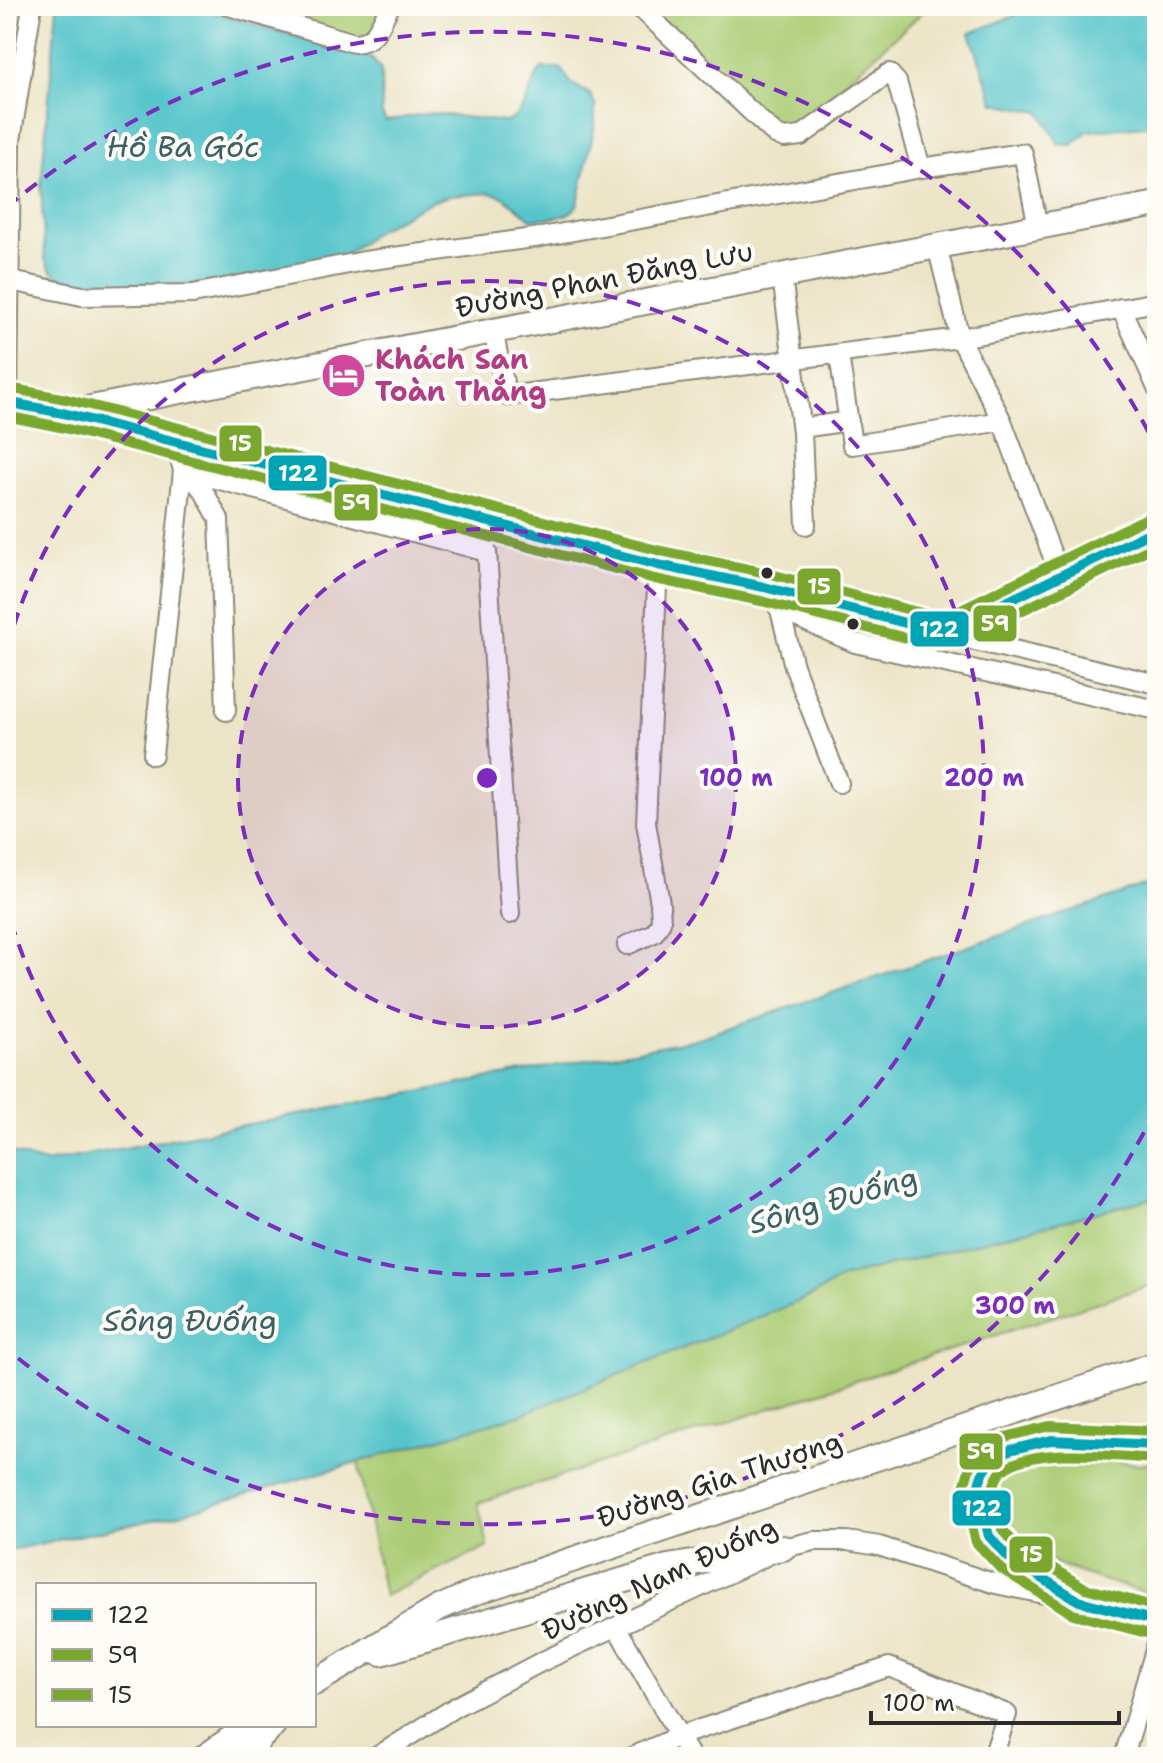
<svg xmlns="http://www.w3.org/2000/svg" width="1163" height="1763" viewBox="0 0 1163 1763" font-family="'Shantell Sans',sans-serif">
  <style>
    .green { fill: #abcc74; stroke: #6b7c50; stroke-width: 2 }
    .water { fill: #57c5cb; stroke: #41787b; stroke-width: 2 }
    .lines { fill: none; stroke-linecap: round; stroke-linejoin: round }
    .minor-casing { stroke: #8c8878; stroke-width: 22 }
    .major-casing { stroke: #8c8878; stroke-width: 28 }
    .highway-casing { stroke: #8c8878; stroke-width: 32 }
    .minor { stroke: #fff; stroke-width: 18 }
    .major { stroke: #fff; stroke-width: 24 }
    .highway { stroke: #fff; stroke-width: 28 }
    .bus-1-casing { stroke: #fdfcf7; stroke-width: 16 }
    .bus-2-casing { stroke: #fdfcf7; stroke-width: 16 }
    .bus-3-casing { stroke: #fdfcf7; stroke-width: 16 }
    .bus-1 { stroke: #00a4b4; stroke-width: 10 }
    .bus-2 { stroke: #7aa82f; stroke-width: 10 }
    .bus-3 { stroke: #7aa82f; stroke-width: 10 }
    .ring { fill: none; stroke: #7b2cbf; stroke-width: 4; stroke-dasharray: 14 10 }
    .bus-dot { fill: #2b2b2b; stroke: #fdfcf7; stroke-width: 3 }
    .labels { text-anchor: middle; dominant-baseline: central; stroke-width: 8; stroke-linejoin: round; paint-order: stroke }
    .street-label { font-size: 28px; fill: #2b2b2b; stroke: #fdfcf7 }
    .hotel-label { font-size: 28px; font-weight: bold; fill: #b23c85; stroke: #fdfcf7; text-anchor: start }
    .water-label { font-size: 30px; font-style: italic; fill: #3a6163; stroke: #fdfcf7 }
    .centre { fill: #7b2cbf; stroke: #fdfcf7; stroke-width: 4 }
    .ring-label { font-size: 24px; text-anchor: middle; font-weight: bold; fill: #7b2cbf; stroke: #fdfcf7; stroke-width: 8; stroke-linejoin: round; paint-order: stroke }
    .line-badge { stroke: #fdfcf7; stroke-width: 3 }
    .badge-label { font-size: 22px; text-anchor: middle; font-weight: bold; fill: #fff }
  </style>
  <rect width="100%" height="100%" fill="#fdfcf7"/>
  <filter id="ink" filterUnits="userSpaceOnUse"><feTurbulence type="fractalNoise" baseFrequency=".0125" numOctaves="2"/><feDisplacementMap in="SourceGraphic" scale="16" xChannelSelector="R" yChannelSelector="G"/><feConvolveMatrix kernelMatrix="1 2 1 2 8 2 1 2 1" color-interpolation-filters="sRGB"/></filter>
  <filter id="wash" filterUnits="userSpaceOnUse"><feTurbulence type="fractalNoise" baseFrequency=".006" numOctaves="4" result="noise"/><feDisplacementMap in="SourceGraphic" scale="32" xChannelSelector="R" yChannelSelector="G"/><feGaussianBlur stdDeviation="1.8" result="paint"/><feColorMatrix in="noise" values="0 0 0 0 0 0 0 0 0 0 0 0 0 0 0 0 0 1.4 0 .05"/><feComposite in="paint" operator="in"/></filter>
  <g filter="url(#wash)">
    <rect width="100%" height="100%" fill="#ece4c6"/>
    <path class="green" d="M233 6H389L368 41Z
      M633 6H928V7L784 138Z
      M1157 1197V1283L478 1503 488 1547 384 1596 358 1462 519 1415 809 1297 844 1277Z
      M1048 1452 1136 1464 1157 1463V1596C1115 1583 1020 1561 996 1524 990 1514 992 1498 996 1488 1005 1463 1023 1456 1048 1452Z"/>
    <path class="water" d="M57 6H192L371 58 381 69 382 114 386 121 430 113 505 122C527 116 529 84 542 68H560L572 84 590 94 595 104V124L578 203C570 221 548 217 531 219L502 196 489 193 449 196 430 202 379 229 339 260 205 284 94 285 60 278 50 269 45 260 41 185Z
      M1019 6H1157V125L1088 131 1072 145 1059 144 1040 112 994 103 970 33 1014 16Z
      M1157 882V1197L844 1277 809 1297 519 1415 176 1515 6 1551V1151L45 1163 696 1039Z"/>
  </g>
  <g filter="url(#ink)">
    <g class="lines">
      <defs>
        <path id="minor" d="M229 6 354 43C377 42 380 24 390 6
          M638 6 775 134 784 138 801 136 889 73 897 82 921 168
          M937 246 960 338 1002 421 1060 576
          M782 276 802 432 806 525
          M11 281 82 296 193 294 364 261 541 237 921 168 1023 153 1038 227
          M1121 308 1157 388
          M493 331 507 396 960 338 1157 302
          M839 354 852 445 1002 421
          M8 403 11 140 32 6
          M802 428 849 421
          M175 443 183 470 487 552 510 914
          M185 471 203 490 219 519 226 711
          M764 587 780 610 855 643 1157 710
          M780 610 794 666 839 783
          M942 633 1157 684
          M153 755 183 470
          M627 945 654 933 661 922 660 903 646 823 658 565
          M617 1628 691 1757
          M376 1757 457 1706 539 1663 783 1548 814 1541H847L879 1546 996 1584 1068 1599
          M632 1757 679 1736 889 1667 1007 1714 993 1757
          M1124 1757 1157 1643"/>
        <path id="major" d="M65 413 1157 204
          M1157 1445 1051 1440 1010 1450 992 1460 982 1475 977 1491 989 1536 1008 1557 1079 1601 1157 1621
          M381 1653 668 1567 783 1548
          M314 1683 439 1608 473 1593 1157 1364
          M205 1757 250 1725
          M242 1757 273 1725"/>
        <path id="highway" d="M6 402 63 413 658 565 764 587 933 630 959 625 1157 529"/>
      </defs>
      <use href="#minor" class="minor-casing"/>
      <use href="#major" class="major-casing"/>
      <use href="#highway" class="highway-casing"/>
      <use href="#minor" class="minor"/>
      <use href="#major" class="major"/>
      <use href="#highway" class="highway"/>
      <defs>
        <path id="bus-1" d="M6 402 63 413 658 565 764 587 933 630 959 625 1157 529
          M1157 1445 1051 1440 1010 1450 992 1460 982 1475 977 1491 989 1536 1008 1557 1079 1601 1157 1621"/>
        <path id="bus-2" d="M6 416 60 427 655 579 761 601 930 644 965 638 1157 545
          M1154 1635 1073 1614 1000 1568 976 1542 963 1491 969 1470 981 1451 1005 1437 1050 1426 1157 1431"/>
        <path id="bus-3" d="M9 388 66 399 661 551 767 573 933 616 955 612 1151 516
          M1156 1459C1118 1457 1034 1445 1003 1470 997 1475 994 1484 992 1491L1002 1529 1017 1546 1085 1588 1157 1607"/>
      </defs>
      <use href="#bus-1" class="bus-1-casing"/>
      <use href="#bus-2" class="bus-2-casing"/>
      <use href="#bus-3" class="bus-3-casing"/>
      <use href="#bus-1" class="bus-1"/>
      <use href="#bus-2" class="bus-2"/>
      <use href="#bus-3" class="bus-3"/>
    </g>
  </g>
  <circle cx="487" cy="778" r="249" fill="#7b2cbf" fill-opacity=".12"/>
  <g class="ring">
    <circle cx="487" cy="778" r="249"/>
    <path d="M7 649A497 497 0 1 1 7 907"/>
    <path d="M1155 1111A746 746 0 0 1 7 1349M7 207A746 746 0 0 1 1155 445"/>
  </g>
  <defs>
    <symbol id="hotel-disc" viewBox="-11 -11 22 22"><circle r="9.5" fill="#d1479c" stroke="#fdfcf7"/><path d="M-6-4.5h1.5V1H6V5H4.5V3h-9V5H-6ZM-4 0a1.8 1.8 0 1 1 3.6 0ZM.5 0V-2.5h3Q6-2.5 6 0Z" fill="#fff"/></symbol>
  </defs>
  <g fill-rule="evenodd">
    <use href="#hotel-disc" x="318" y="350" width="51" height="51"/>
  </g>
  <g class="bus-dot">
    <circle cx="767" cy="573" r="7"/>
    <circle cx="853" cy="624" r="7"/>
  </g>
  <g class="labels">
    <g class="street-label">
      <text transform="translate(604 279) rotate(-11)">Đường Phan Đăng Lưu</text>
      <text transform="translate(719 1479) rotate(-18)">Đường Gia Thượng</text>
      <text transform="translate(659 1578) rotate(-25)">Đường Nam Đuống</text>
    </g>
    <g class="hotel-label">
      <text x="375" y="359">Khách Sạn<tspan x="375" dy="32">Toàn Thắng</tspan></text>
    </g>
    <g class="water-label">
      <text x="183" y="146">Hồ Ba Góc</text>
      <text transform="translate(833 1200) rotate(-16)">Sông Đuống</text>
      <text x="190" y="1320">Sông Đuống</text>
    </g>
  </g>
  <circle cx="487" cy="778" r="12" class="centre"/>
  <g class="ring-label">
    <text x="736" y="786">100 m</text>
    <text x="984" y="786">200 m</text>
    <text x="1015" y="1314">300 m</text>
  </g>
  <g class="line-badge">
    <rect x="218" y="424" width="45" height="39" rx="8" fill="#7aa82f"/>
    <rect x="267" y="454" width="61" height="38" rx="8" fill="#00a4b4"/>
    <rect x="333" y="483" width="46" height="39" rx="8" fill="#7aa82f"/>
    <rect x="796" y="567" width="46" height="39" rx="8" fill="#7aa82f"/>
    <rect x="972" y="604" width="46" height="39" rx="8" fill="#7aa82f"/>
    <rect x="909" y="610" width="61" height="38" rx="8" fill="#00a4b4"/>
    <rect x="958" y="1432" width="46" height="39" rx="8" fill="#7aa82f"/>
    <rect x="951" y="1489" width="61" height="38" rx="8" fill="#00a4b4"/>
    <rect x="1008" y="1535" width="46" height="39" rx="8" fill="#7aa82f"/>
  </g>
  <g class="badge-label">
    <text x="240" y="451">15</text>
    <text x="298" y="481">122</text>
    <text x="356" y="510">59</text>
    <text x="819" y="594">15</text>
    <text x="995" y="631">59</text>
    <text x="939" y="637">122</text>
    <text x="981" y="1459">59</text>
    <text x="982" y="1516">122</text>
    <text x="1031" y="1562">15</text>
  </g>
  <rect width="1163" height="1763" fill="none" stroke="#fdfcf7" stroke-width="32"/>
  <rect x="36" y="1583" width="280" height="144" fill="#fdfcf7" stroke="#a9a8a5" stroke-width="2"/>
  <rect x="52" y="1609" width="40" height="12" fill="#00a4b4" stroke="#a9a8a5" stroke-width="2"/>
  <text x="108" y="1623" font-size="24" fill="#2b2b2b">122</text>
  <rect x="52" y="1649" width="40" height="12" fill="#7aa82f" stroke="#a9a8a5" stroke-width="2"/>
  <text x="108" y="1663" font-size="24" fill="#2b2b2b">59</text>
  <rect x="52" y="1689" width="40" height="12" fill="#7aa82f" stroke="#a9a8a5" stroke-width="2"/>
  <text x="108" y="1703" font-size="24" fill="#2b2b2b">15</text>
  <path d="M871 1711v12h248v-12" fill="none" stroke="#2b2b2b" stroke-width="4"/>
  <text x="883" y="1711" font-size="24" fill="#2b2b2b" stroke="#fdfcf7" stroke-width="6" paint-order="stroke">100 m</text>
</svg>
